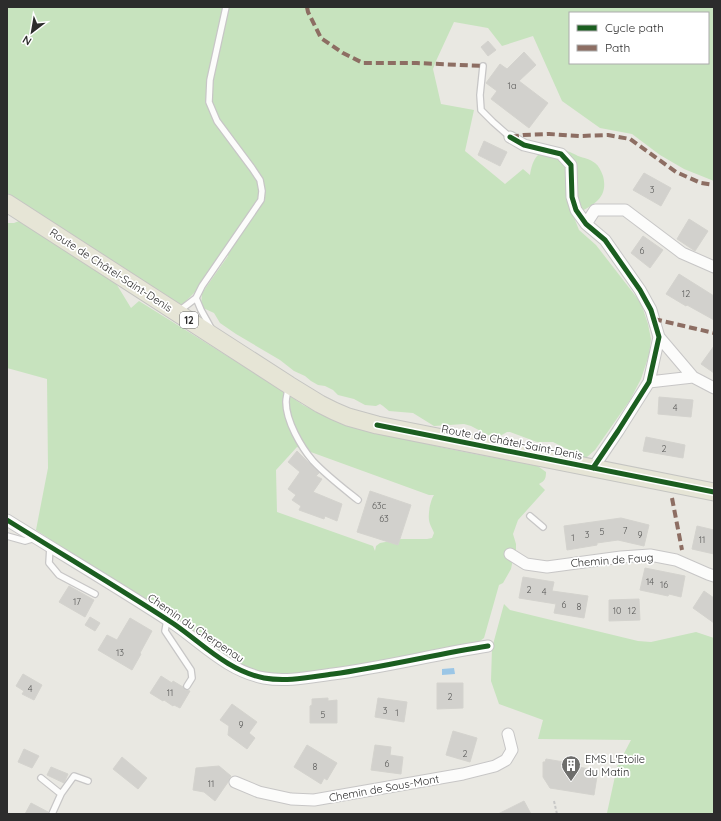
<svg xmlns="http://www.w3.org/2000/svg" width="721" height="821" viewBox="0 0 721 821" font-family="Quicksand,sans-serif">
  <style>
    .green { fill: #c7e3be; fill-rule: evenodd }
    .water { fill: #9bc6e6 }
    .building { fill: #d2d1cd; stroke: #d4d3ce }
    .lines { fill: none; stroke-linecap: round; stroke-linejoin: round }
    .lane-casing { stroke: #c7c6c6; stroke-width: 8 }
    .street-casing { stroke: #c7c6c6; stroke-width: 13 }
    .primary-casing { stroke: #c5c5c2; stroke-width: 19 }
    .path { stroke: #c8c8c7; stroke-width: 2; stroke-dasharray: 3 2; stroke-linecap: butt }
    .lane { stroke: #fcfcfb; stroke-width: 5.5 }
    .street { stroke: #fcfcfb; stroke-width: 11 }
    .primary { stroke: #e6e5d6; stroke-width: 17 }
    .quiet { stroke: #8d6e63; stroke-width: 4; stroke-dasharray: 8 4; stroke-linecap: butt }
    .cycleway-casing { stroke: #fff; stroke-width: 8 }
    .cycleway { stroke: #1b5e20; stroke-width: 5 }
    .labels { text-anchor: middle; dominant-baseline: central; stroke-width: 3.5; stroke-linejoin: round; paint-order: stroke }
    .number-label { font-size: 9px; fill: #565655 }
    .shield { fill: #fff; stroke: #6b6b6b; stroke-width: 1 }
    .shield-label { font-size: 10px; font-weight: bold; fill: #2c2c2c }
    .street-label { font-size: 11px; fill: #2c2c2c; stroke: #fff }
    .poi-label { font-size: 11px; fill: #2c2c2c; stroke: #fff; text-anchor: start }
  </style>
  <rect width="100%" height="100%" fill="#e9e8e2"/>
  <path class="green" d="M7 7H714V181L684 169 660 155 632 134 600 128 562 101 533 36 502 46 488 28 454 22 436 61 433 69 441 104 474 110 465 151 505 184 523 169 530 175C531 168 533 160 538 155 545 149 558 148 567 151 571 152 574 154 578 156 584 158 590 159 595 163 599 166 601 171 603 176 608 195 597 203 582 211L570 207 579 230 596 245 641 303 648 324 651 339 649 355 641 379 630 400 595 450 587 457 580 458 571 451 553 442H537L510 432H507L500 436 492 437 471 426 464 424 434 426 413 413 389 411 383 406 380 404 376 406 365 405 354 399 338 395 333 390 325 386 318 385 311 381 305 376 294 371 280 360 236 334 220 323 214 313 201 307 202 293 228 256 224 251 195 292 181 306 7 196ZM570 13H708V63H570Z
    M24 219 113 280 117 285 131 308 139 301 277 387 303 405 344 425 449 449 510 461 515 459 535 464 546 472C546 478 545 481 539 484L545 490 518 520 513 534 516 544V550L512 559V564L511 569 503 583 499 585 484 638 476 644 350 666 303 673 275 675 253 671 234 662 36 530 48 468 47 379 7 368V223H14ZM297 447 429 495H434C430 501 427 517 430 524 431 527 433 530 434 533L432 538 427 539H401L380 543 376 546 375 551 373 546 277 512 276 470Z
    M504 604 510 610 638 641 651 642 696 632 714 638V814H602L607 813 617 767 631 740 538 739 543 720 499 704 491 681 492 648Z"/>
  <path class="water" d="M454 668 455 674 442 675V669Z"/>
  <path class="building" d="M488 41 496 50 488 56 481 47Z
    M524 52 536 65 519 81 548 103 529 128 491 99 497 91 486 83 500 64 507 69Z
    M484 141 507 152 500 166 478 155Z
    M644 173 671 188 661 206 633 190Z
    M689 219 708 231 695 251 677 239Z
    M643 236 663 250 650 268 631 253Z
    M679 274 714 296V320L687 305 686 306 666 294Z
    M714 346V373L701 364Z
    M659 397 693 400 691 417 658 414Z
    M646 437 685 445 683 458 643 451Z
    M297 451 319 473 316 476 322 479 313 492 342 504 337 521 325 516 324 519 299 510 301 506 292 500 296 495 288 489 300 472 288 462Z
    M370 491 411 505 398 545 357 532Z
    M621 518 649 525 644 546 618 540 597 543V545L567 550 564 526Z
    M697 526 714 530V554L692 549Z
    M645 568 685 576 681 597 669 594 668 596 640 590Z
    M523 577 554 582 552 591 588 596 584 618 554 613 556 604 519 598Z
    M69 586 94 600 85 617 59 602Z
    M704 591 714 598V623L693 608Z
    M639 599 640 620 609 621V600Z
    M90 617 100 623 95 631 85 625Z
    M130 618 152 631 140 653 141 654 132 670 98 650 107 635 117 640Z
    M23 674 42 685 34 700 22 694 24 691 16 686Z
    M161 676 172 683 173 681 183 687 185 690 190 691 180 708 174 705 173 706 164 700 163 701 150 693Z
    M437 683H463V708L437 709Z
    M328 698V701L337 700V723H310V706L312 705V699Z
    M378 698 407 702 404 722 375 717Z
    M232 704 257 722 249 733 255 738 247 749 228 735 229 726 220 720Z
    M453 731 477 738 470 762 446 755Z
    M307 745 337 763 327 780 324 778 321 784 294 767Z
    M375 745 391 747 390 755 403 757 401 774 371 770Z
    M24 749 39 756 32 768 18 762Z
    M122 757 147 778 138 789 113 769Z
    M546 759 564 762 563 765 598 770 594 795 550 788 543 777V762H545Z
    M219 766 231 776 229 779 228 782 215 801 204 792 193 790 196 768Z
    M51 767 68 774 64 783 47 775Z
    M524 801 531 814H498Z
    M31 803 48 812V814H25Z"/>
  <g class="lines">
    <defs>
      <path id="lane" d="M483 66 480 95 481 110 493 122 510 137
        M179 311 196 298
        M211 328 201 310 196 298 202 286 261 200 262 191 260 180 252 168 217 121 209 102 210 80 226 7
        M288 387C288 392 286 397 286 402 286 421 301 447 313 461 326 475 343 488 358 500
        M530 516 543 527
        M7 536 25 541 35 538
        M50 547 49 563 59 575 95 594
        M167 620 165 631 191 670 192 678 187 686
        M41 778 61 794
        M52 814 61 794 74 776 88 781"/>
      <path id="street" d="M510 137 524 145 561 154 571 165 572 197 576 210 586 224 605 240 640 290 651 310 659 337 649 382 618 431 593 468
        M586 224 595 210H625L682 253 714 267
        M659 337 693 377
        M649 382 693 377 714 388
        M7 520C63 555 119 588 174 624 203 644 228 671 264 678 287 682 310 677 333 674 385 667 436 654 488 646
        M510 554 526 564 547 567 621 557 650 555 676 560 708 574 714 576
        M235 782 259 792 291 799 314 800 463 774 495 766 506 760 512 750 508 734"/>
      <path id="primary" d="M7 203 289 385 320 404 334 411 348 417 377 425 714 492"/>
    </defs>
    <use href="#lane" class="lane-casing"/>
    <use href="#street" class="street-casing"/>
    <use href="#primary" class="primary-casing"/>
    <path class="path" d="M554 801 557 814"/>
    <use href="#lane" class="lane"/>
    <use href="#street" class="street"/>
    <use href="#primary" class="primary"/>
    <path class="quiet" d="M307 7 308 12 321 38 343 53 363 63H417L483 66
      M511 137 523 135 549 134 580 136 608 135 630 139 676 172 701 183 714 185
      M654 319 714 333
      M672 498 682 550"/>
    <defs>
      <path id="cycleway" d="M510 137 524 145 561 154 571 165 572 197 576 210 586 224 605 240 640 290 651 310 659 337 649 382 618 431 593 468
        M377 425 714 492
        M7 520C63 555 119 588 174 624 203 644 228 671 264 678 287 682 310 677 333 674 385 667 436 654 488 646"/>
    </defs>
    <use href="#cycleway" class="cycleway-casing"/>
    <use href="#cycleway" class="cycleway"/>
  </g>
  <defs>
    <symbol id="building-pin" viewBox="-11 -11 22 30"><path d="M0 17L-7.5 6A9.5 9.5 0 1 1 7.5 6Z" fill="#6e6e6c" stroke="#fff"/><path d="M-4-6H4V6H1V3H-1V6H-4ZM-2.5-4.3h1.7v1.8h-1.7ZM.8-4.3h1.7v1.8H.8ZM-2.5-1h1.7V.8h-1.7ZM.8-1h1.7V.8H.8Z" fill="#fff"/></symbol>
  </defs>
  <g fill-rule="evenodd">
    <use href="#building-pin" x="560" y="754" width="22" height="30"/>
  </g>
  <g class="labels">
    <g class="number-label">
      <text x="512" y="85">1a</text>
      <text x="652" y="189">3</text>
      <text x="642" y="250">6</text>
      <text x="686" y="293">12</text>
      <text x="675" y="407">4</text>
      <text x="664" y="448">2</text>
      <text x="379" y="505">63c</text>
      <text x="384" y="518">63</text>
      <text x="625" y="530">7</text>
      <text x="602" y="531">5</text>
      <text x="587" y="534">3</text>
      <text x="640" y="534">9</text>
      <text x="573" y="537">1</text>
      <text x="702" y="539">11</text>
      <text x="650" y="581">14</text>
      <text x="664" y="584">16</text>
      <text x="529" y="589">2</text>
      <text x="544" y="591">4</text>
      <text x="77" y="601">17</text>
      <text x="564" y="604">6</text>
      <text x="579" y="606">8</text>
      <text x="617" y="610">10</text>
      <text x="632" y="610">12</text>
      <text x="120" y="652">13</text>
      <text x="30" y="688">4</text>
      <text x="170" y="692">11</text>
      <text x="450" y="696">2</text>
      <text x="385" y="710">3</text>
      <text x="397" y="712">1</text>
      <text x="323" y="714">5</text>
      <text x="241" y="724">9</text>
      <text x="465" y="753">2</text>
      <text x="387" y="763">6</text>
      <text x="315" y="766">8</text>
      <text x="211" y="783">11</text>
    </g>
    <rect class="shield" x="180" y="312" width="18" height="16" rx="3"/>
    <g class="shield-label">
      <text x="189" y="320">12</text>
    </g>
    <g class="street-label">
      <text transform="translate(111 270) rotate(33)">Route de Châtel-Saint-Denis</text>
      <text transform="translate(512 442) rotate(11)">Route de Châtel-Saint-Denis</text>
      <text transform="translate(612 560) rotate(-4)">Chemin de Faug</text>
      <text transform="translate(196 628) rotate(34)">Chemin du Cherpenau</text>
      <text transform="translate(384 788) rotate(-10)">Chemin de Sous-Mont</text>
    </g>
    <g class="poi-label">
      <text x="585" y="759">EMS L'Etoile<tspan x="585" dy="13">du Matin</tspan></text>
    </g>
  </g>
  <rect width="721" height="821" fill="none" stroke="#2c2c2c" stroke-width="16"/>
  <rect x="569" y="12" width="140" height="52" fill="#ffffff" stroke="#ababab"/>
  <rect x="577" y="25" width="20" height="6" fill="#1b5e20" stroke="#ababab"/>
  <text x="605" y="32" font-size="12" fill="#2c2c2c">Cycle path</text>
  <rect x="577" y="45" width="20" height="6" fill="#8d6e63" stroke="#ababab"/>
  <text x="605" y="52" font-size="12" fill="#2c2c2c">Path</text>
  <g transform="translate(32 32) rotate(211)" stroke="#ffffff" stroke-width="3" paint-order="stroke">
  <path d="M0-3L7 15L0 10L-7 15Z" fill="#2c2c2c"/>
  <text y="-6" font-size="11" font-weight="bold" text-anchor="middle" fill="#2c2c2c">N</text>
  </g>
</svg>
